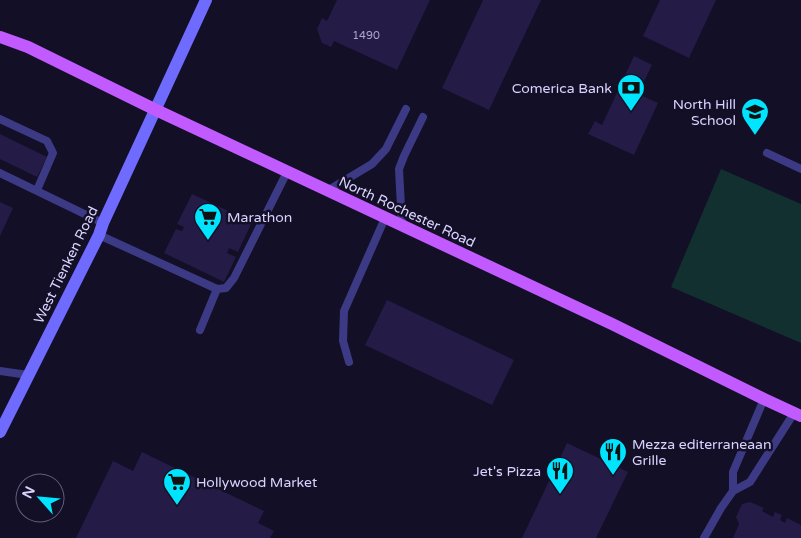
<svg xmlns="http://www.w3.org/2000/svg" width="801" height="538" viewBox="0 0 801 538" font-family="'Varela Round',sans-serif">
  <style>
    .green { fill: #12302f }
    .building { fill: #241b47 }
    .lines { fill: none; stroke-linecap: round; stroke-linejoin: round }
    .service { stroke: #3d3a85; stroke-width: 8 }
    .secondary { stroke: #6f6bff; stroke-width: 12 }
    .primary { stroke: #c25bff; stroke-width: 12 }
    .labels { text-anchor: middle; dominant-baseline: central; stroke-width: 5; stroke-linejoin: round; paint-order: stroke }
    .number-label { font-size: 11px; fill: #aca6d1 }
    .poi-label { font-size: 14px; fill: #d9d4ff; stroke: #130f26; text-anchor: end }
    .street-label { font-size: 14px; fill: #d9d4ff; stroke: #130f26 }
  </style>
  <rect width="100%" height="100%" fill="#130f26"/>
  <path class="green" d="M721 169 801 204V343L671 287Z"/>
  <path class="building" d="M337 0H430L397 70 334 41 331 47 322 43 317 29 322 18 327 21Z
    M483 0H541L489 110 442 88Z
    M660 0H716L689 58 643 36Z
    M634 56 652 65 638 94 658 103 634 155 588 134 595 121 602 125Z
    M0 134 47 157 37 177 0 159Z
    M192 194 252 222 238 252 229 248 227 253 236 257 224 282 164 253 176 229 182 231 184 227 177 224Z
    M0 202 13 208 0 236Z
    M387 300 514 360 492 405 365 345Z
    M567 443 628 472 596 538H522Z
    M142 452 264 511 258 523 274 531 270 538H76L113 461 133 471Z
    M750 502 764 508 762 511 773 517 775 512 782 515 780 520 785 523 787 518 801 525V538H733L739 524 736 517 742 504Z"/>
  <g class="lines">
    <path class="service" d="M0 119 47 141 53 153 37 190
      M767 153 801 169
      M0 173 103 223
      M327 191 372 164 386 149 406 109
      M402 226 399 169 404 156 423 117
      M99 235 217 289 226 288 234 278 287 172
      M200 330 217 289
      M349 362 343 341 344 311 385 218
      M0 371 28 375
      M733 491V472L764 399
      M704 538 721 508 733 491 750 482 794 413"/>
    <path class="secondary" d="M0 432 99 235 103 223 206 0"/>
    <path class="primary" d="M0 37 28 47 156 110 612 324 764 399 801 416"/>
  </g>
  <defs>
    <symbol id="bank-pin" viewBox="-11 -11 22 30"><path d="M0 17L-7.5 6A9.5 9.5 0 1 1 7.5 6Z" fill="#00e5ff" stroke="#130f26"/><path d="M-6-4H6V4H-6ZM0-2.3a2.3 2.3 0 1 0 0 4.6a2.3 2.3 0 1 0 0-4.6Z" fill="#111"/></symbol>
    <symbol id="school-pin" viewBox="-11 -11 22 30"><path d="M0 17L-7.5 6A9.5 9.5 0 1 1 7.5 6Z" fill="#00e5ff" stroke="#130f26"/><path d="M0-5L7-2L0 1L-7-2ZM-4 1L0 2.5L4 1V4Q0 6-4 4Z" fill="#111"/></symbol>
    <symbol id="supermarket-pin" viewBox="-11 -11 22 30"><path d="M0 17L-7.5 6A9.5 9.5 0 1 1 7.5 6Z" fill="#00e5ff" stroke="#130f26"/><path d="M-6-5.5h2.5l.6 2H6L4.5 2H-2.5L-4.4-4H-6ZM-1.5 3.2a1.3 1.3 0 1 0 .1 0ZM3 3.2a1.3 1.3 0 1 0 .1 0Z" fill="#111"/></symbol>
    <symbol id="restaurant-pin" viewBox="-11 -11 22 30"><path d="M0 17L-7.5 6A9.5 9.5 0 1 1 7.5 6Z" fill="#00e5ff" stroke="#130f26"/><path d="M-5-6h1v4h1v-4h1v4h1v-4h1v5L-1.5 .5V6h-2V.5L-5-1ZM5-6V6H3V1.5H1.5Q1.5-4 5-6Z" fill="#111"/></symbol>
  </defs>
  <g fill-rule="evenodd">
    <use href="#bank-pin" x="615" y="72" width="32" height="43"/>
    <use href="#school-pin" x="739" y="96" width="32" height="43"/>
    <use href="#supermarket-pin" x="192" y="201" width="32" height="43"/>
    <use href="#restaurant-pin" x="597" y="436" width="32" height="43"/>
    <use href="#restaurant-pin" x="544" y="455" width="32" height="43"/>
    <use href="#supermarket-pin" x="161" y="466" width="32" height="43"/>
  </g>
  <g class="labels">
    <g class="number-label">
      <text x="366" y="35">1490</text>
    </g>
    <g class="poi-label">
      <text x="612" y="88">Comerica Bank</text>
      <text x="736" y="104">North Hill<tspan x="736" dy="16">School</tspan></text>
      <text x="227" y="217" text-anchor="start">Marathon</text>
      <text x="632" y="444" text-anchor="start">Mezza editerraneaan<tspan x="632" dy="16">Grille</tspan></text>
      <text x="541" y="471">Jet's Pizza</text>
      <text x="196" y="482" text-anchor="start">Hollywood Market</text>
    </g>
    <g class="street-label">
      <text transform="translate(407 212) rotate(25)">North Rochester Road</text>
      <text transform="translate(66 265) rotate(-64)">West Tienken Road</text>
    </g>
  </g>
  <g transform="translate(40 498) rotate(297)"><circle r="24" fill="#130f26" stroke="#625e7d"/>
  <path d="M0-4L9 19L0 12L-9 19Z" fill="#00e5ff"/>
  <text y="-8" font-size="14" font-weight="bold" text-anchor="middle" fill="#d9d4ff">N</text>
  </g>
</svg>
